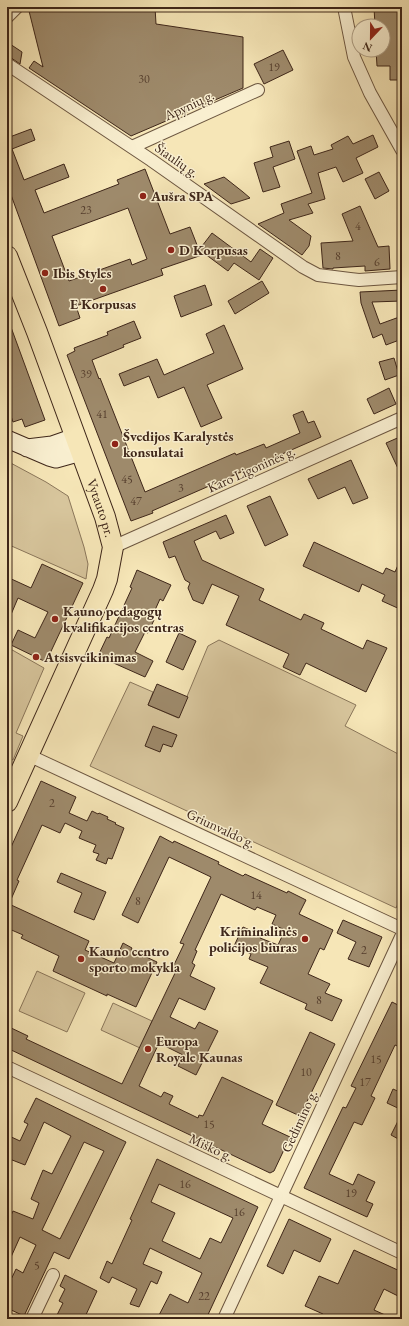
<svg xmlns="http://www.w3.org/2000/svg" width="409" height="1326" viewBox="0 0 409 1326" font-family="'EB Garamond',serif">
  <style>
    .green { fill: #d7c59c; stroke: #8a765a }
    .building { fill: #9e8a6b; stroke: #3e2619; fill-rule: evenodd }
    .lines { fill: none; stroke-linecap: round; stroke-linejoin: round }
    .street-casing { stroke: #6c5640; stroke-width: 14 }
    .secondary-casing { stroke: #3e2619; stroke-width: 19 }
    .primary-casing { stroke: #3e2619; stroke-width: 22 }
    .street { stroke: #f9efd0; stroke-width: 12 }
    .secondary { stroke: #f9efd0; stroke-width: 17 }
    .primary { stroke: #f6e6b7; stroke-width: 20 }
    .poi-dot { fill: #8f2418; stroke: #f9efd0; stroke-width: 1.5 }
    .labels { text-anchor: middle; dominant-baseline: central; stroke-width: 3; stroke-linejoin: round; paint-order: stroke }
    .number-label { font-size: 12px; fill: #563f2e }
    .street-label { font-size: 14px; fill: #3e2619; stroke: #f9efd0 }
    .poi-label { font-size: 14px; font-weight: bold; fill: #3e2619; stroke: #f9efd0; text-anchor: start }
  </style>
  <rect width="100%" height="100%" fill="#f6e6b7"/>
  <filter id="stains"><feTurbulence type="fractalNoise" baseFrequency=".005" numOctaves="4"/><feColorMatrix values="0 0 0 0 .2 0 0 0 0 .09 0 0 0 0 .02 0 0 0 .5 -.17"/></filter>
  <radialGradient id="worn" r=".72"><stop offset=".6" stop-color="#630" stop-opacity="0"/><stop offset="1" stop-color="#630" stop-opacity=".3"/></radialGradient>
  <path class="green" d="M7 461 46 482 68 496 84 547 88 564 86 579 7 544Z
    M219 640 356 705 345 726 402 756V896L396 908 90 766 130 682 153 692 148 705 178 718 208 646Z
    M7 647 44 668 16 733 23 736 13 760 7 757Z
    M37 971 85 993 67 1032 19 1011Z
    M113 1003 152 1021 140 1048 101 1030Z"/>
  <path class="building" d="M28 7H155L156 24 243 37V88L131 136 29 68 34 61 43 67Z
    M374 7H402V80H390V66H377L376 50H383V26H375Z
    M7 42 22 52 20 64 7 55Z
    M283 50 293 70 264 84 254 64Z
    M31 129 35 140 12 149 24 180 64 164 69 177 35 190 44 213 119 184 117 180 145 169 170 234 190 227 199 250 212 233 251 262 260 249 273 258 259 280 234 263 228 271 205 254 161 269 163 275 76 306 80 318 59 326 7 184V138ZM128 208 147 259 132 265 130 259 69 281 52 236Z
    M373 135 378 147 356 158 363 173 343 182 336 167 318 173 325 199 308 204 313 213 289 220 311 236 309 246 302 255 258 224 284 213 281 204 312 193 297 151 311 146 314 155 333 149 331 145 348 136 353 144Z
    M289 141 295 159 273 167 280 187 263 192 254 163 273 157 270 147Z
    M379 172 389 191 375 199 365 179Z
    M224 177 243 192 250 198 231 204 204 184Z
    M360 206 378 247 389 246 390 269 365 271V266L333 268V269L323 268 321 243 353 241 342 214Z
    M262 281 269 293 235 314 228 301Z
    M205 285 212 305 181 317 174 296Z
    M402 290V301L372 302 380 324 402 316V339L386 345 382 334 373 338 361 303 360 292Z
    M7 319H8L45 420 25 427 22 419 13 422 10 413 7 414Z
    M134 321 141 338 123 345 124 347 92 360 99 379 100 378 145 492 235 453 236 455 264 444 266 448 300 433 293 415 303 411 308 423 314 421 321 437 152 511 153 513 131 521 67 355 75 351 74 348 108 335 107 332Z
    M224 325 243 369 207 385 222 418 201 427 184 387 158 398 149 376 124 386 119 374 157 359 164 375 214 353 206 334Z
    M394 358 399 375 385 380 379 362Z
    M389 388 396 404 374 414 367 399Z
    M402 436V477L386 443Z
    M351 460 368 498 353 504 345 487 318 499 308 479Z
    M270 496 288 535 265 546 247 506Z
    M226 515 234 533 220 539 216 531 194 541 202 560 264 589 259 600 301 620 304 614 324 623 321 629 363 649 367 640 387 648 366 692 306 663 300 675 283 667 289 654 226 625 239 596 212 584 203 604 193 600 188 588 190 583 185 580 175 556 169 558 163 542Z
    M314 542 383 574 386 568 395 572 402 556V610L382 601 385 595 362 584 359 592 303 566Z
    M42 564 83 583 46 662 11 645 18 630 35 638 48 612 18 598 7 624V577L31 588Z
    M137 570 171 585 163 601 160 599 151 619 154 620 148 633 145 632 135 652 153 661 145 677 98 656 107 637 109 638 132 588 130 587Z
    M179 633 196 641 183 670 166 662Z
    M157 684 188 697 179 718 148 705Z
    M153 726 177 735 172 747 163 744 160 752 145 746Z
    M41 781 76 797 69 813 87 821 92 811 98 814 99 813 108 817 107 819 116 823 115 824 124 828 112 859 108 858 106 864 96 860 99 854 93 852 96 845 79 838 82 831 65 823 60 833 42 825 17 880 19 881 9 904 89 941 85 950 114 963 123 943 132 948 131 950 157 962 136 1007 107 994V996L53 971 59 956 21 938 23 935 7 928V856Z
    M160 836 173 843 174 841 219 862 218 864 243 876 245 874 287 893 288 891 306 900 299 914 333 930 324 950 320 948 308 974 330 984 325 993 342 1000 332 1021 305 1009 307 1004 260 983 268 967 249 959 251 954 234 946 243 927 261 935 260 938 278 945 285 930 272 924 276 915 257 907 255 910 221 894 195 950 197 951 192 963 195 965 190 976 215 988 205 1010 179 998 170 1017 195 1029 199 1022 218 1031 196 1075 178 1066 183 1055 159 1043 139 1086 161 1097 164 1092 173 1096 169 1104 198 1118 199 1115 203 1116 222 1077 273 1101 262 1124 290 1137 274 1171 270 1173 7 1048V1026L28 1036 26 1039 122 1084 176 971 172 969 184 944 180 943 211 877 169 857 138 923 122 915Z
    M61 873 106 892 94 920 74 912 82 893 57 882Z
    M343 920 382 937 369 967 348 959 356 942 337 933Z
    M392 1002 402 1007V1048L395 1045 371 1096 375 1098 362 1125 354 1122 329 1174 353 1185 358 1174 375 1182 366 1201 373 1204 367 1217 304 1188 343 1107 346 1108 356 1088 351 1086Z
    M310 1032 335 1044 300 1116 276 1105Z
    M393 1089 402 1093V1110L387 1103Z
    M36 1098 126 1142 69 1259 54 1252 24 1316 7 1308V1288L16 1269 23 1273 36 1245 20 1237 7 1266V1224L13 1211 33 1219 39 1203 31 1199 43 1170 52 1174 71 1136 44 1122 25 1165 7 1158V1135L20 1141 28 1124 24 1122ZM84 1142 104 1151 60 1239 42 1230Z
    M402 1113V1141L391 1135Z
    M157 1159 258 1207 206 1319H157L170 1294 188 1303 202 1273 150 1248 143 1264 162 1272 157 1284 151 1281 139 1307 130 1304 137 1289 112 1277 109 1283 100 1278 107 1261 112 1264 132 1220 130 1219ZM159 1184 233 1218 221 1243 210 1238 200 1259 162 1241 175 1213 151 1202Z
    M289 1219 331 1239 320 1262 294 1250 283 1274 267 1266Z
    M354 1250 402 1272V1298L384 1289 374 1310 394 1319H321L323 1314 305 1306 319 1276 338 1284Z
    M65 1275 97 1291 84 1319H55L63 1303 59 1301 65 1289 60 1286Z"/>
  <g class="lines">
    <defs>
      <path id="street" d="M344 7 354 57 370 93 402 150
        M7 17 17 7
        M7 64 151 160 303 267 318 275 350 279 359 280 402 277
        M132 147 258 90
        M113 547 402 418
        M28 755 402 929
        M7 1067 402 1253
        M32 1319 53 1275
        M224 1319 402 935"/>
      <path id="secondary" d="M7 439 49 457 56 459 81 452
        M27 448 52 445 75 437"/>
      <g id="primary">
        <path id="s1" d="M7 256 37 332 105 517 113 547 107 579 103 590 7 802"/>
      </g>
    </defs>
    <use href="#street" class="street-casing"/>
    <use href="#secondary" class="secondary-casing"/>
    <use href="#primary" class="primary-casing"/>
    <use href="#street" class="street"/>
    <use href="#secondary" class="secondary"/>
    <use href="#primary" class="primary"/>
  </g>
  <g class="poi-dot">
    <circle cx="143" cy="196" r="4"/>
    <circle cx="171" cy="250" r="4"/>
    <circle cx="45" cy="273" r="4"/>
    <circle cx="103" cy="289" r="4"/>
    <circle cx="115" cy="444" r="4"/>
    <circle cx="55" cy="619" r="4"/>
    <circle cx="36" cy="657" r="4"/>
    <circle cx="305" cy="939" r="4"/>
    <circle cx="81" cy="959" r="4"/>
    <circle cx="148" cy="1049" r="4"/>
  </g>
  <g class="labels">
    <g class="number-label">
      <text x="274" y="67">19</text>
      <text x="144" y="79">30</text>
      <text x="86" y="210">23</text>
      <text x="358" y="226">4</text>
      <text x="338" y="256">8</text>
      <text x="377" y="262">6</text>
      <text x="86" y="374">39</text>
      <text x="102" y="414">41</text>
      <text x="127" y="479">45</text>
      <text x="181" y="488">3</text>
      <text x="136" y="501">47</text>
      <text x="52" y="803">2</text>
      <text x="256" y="895">14</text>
      <text x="138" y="901">8</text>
      <text x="364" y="950">2</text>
      <text x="319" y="1000">8</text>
      <text x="376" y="1059">15</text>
      <text x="306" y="1072">10</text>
      <text x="365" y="1082">17</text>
      <text x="209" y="1124">15</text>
      <text x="185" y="1184">16</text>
      <text x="351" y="1193">19</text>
      <text x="239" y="1212">16</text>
      <text x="37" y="1265">5</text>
      <text x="204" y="1296">22</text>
    </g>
    <g class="street-label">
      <text transform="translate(189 105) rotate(-25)">Apynių g.</text>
      <text transform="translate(177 160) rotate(35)">Šiaulių g.</text>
      <text transform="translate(251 469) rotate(-24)">Karo Ligoninės g.</text>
      <text stroke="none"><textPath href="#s1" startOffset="269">Vytauto pr.</textPath></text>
      <text transform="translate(221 828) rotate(25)">Griunvaldo g.</text>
      <text transform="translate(299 1121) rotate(-65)">Gedimino g.</text>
      <text transform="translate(211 1147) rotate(25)">Miško g.</text>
    </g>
    <g class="poi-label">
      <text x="151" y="196">Aušra SPA</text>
      <text x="179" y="250">D Korpusas</text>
      <text x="53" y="273">Ibis Styles</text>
      <text x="103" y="304" text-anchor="middle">E Korpusas</text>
      <text x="123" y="436">Švedijos Karalystės<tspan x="123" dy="16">konsulatai</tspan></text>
      <text x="63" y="611">Kauno pedagogų<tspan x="63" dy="16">kvalifikacijos centras</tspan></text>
      <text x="44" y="657">Atsisveikinimas</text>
      <text x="297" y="931" text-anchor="end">Kriminalinės<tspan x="297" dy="16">policijos biuras</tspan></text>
      <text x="89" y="951">Kauno centro<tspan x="89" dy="16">sporto mokykla</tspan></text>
      <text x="156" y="1041">Europa<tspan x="156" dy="16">Royale Kaunas</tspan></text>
    </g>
  </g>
  <rect width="409" height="1326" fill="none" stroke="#f6e6b7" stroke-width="24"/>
  <rect x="8" y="8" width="393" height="1310" fill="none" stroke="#3e2619" stroke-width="2"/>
  <rect x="12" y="12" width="385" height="1302" fill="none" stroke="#3e2619"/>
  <g transform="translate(371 38) rotate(202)"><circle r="19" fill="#f9efd0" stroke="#ae9f87"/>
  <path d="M0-3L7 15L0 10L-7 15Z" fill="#8f2418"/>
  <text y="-6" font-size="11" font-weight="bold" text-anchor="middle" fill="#3e2619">N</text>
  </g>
  <rect width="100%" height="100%" filter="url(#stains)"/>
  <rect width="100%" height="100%" fill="url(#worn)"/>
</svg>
